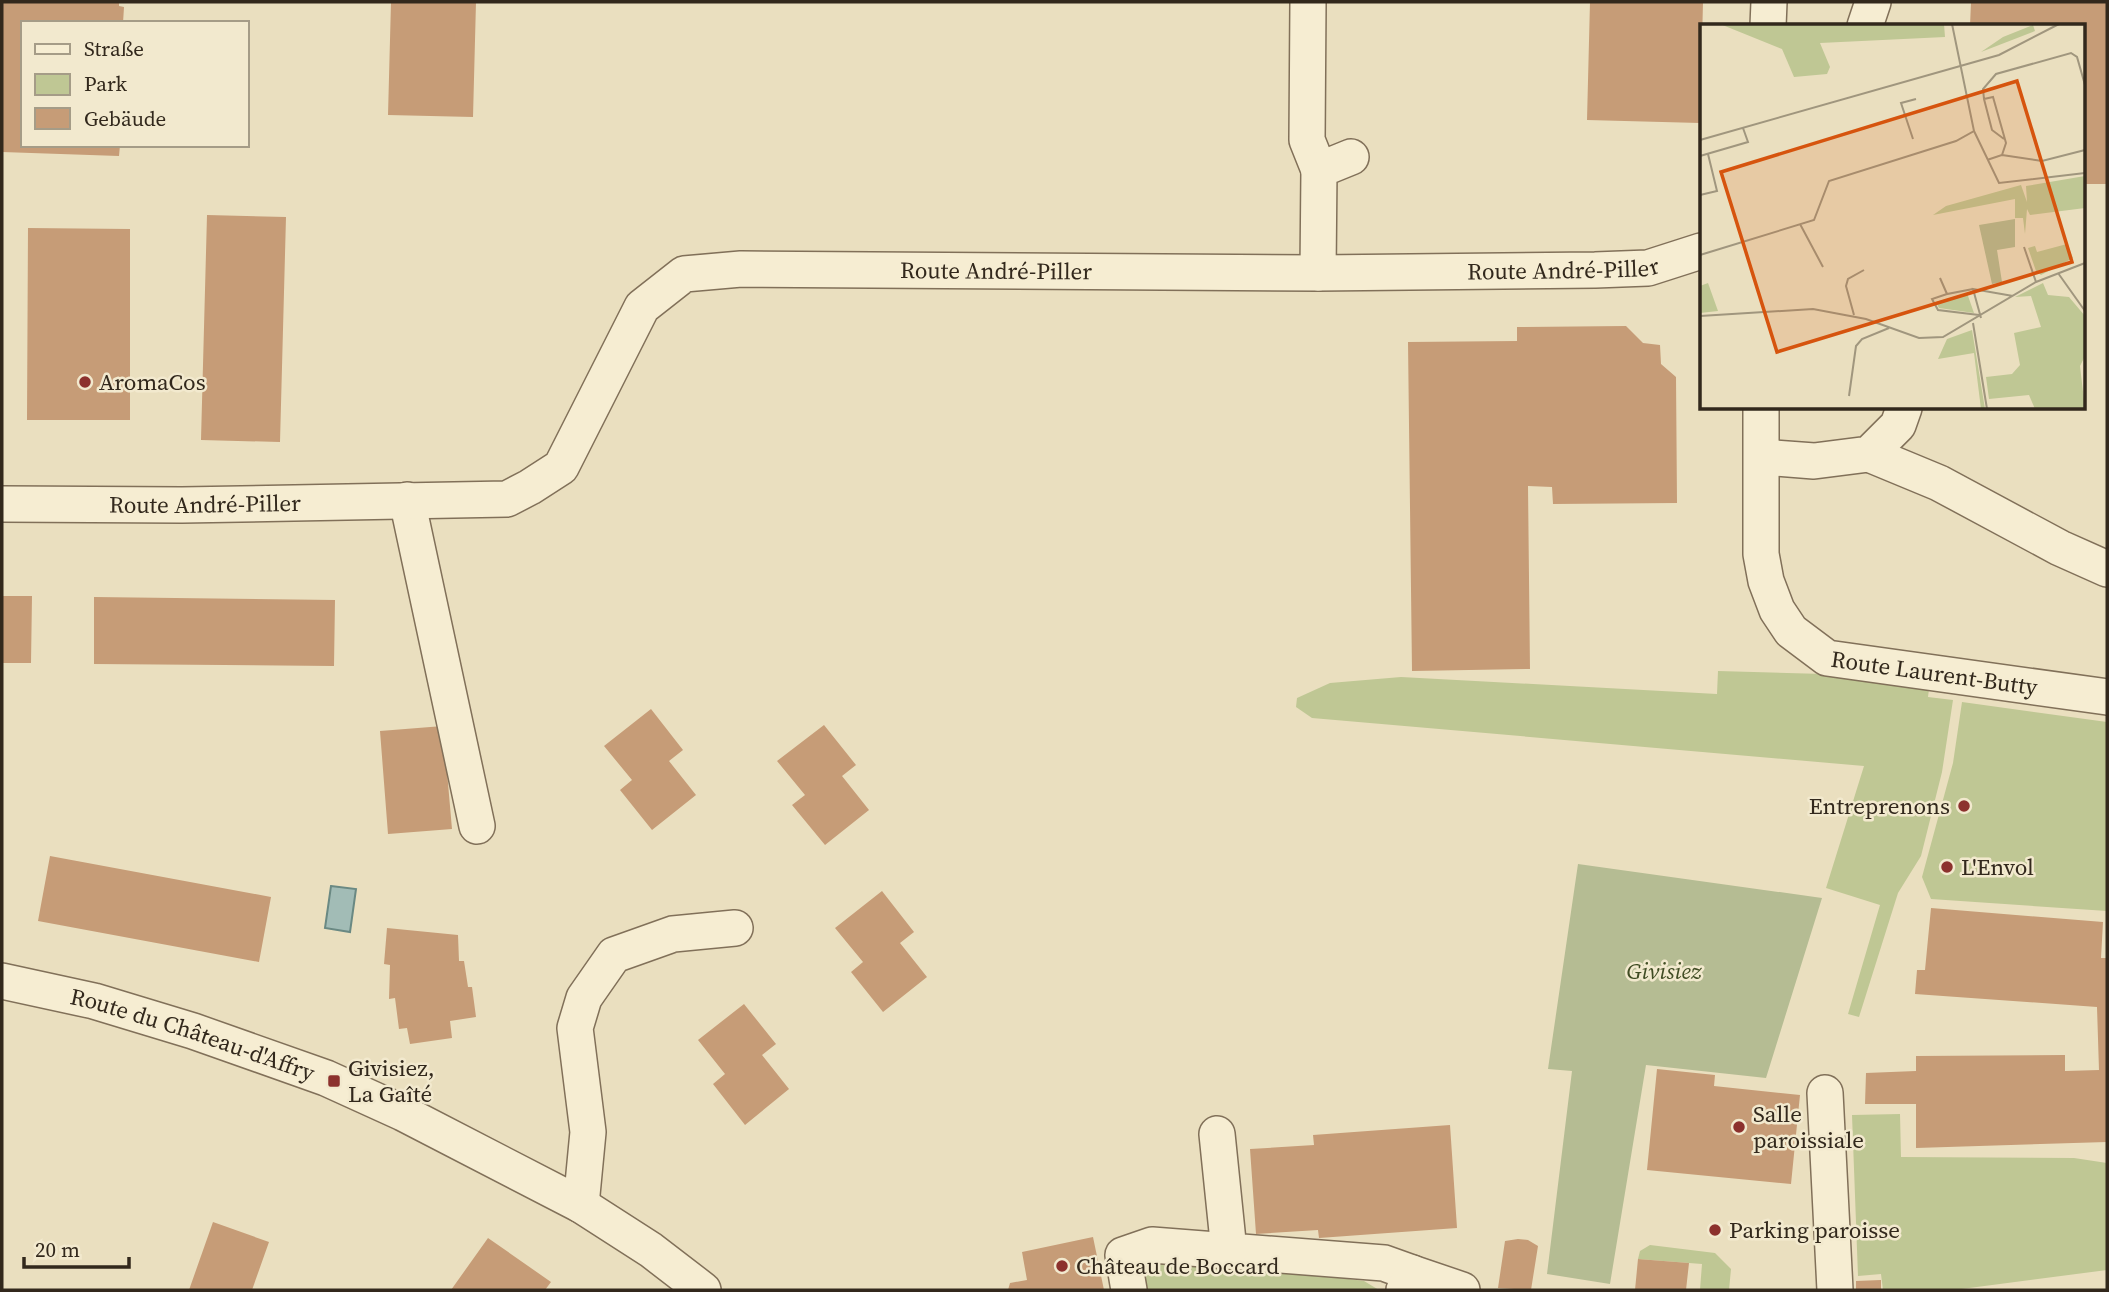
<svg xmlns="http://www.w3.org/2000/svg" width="2109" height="1292" viewBox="0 0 2109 1292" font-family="'Source Serif 4',serif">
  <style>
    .green { fill: #bfc794 }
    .cemetery { fill: #b5bc93 }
    .water { fill: #a2bcb6; stroke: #6a8983; stroke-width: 2 }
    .building { fill: #c69c77 }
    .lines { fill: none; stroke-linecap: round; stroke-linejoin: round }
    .minor-casing { stroke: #817059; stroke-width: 38 }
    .minor { stroke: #f6edd2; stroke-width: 35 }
    .poi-dot { fill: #8c312d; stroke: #f2e9ce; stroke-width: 2.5 }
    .labels { text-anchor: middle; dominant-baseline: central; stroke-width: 5; stroke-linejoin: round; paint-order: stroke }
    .street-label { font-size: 23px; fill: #32281c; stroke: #f2e9ce }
    .poi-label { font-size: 23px; fill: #32281c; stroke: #f2e9ce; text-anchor: start }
    .park-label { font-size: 23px; font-style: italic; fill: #414d24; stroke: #f2e9ce }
    .inset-road { fill: none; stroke: #a0967e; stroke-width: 2 }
    .view { fill: #d6540e; fill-opacity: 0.15; stroke: #d6540e; stroke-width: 3.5 }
    .inset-edge { fill: none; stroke: #32281c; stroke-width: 3.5 }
  </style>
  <rect width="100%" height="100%" fill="#eadfbf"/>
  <path class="green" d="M1718 671 1824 674 1929 689 1928 697 1953 700 1942 772 1921 856 1898 893 1859 1017 1848 1014 1880 905 1826 888 1864 766 1312 718 1296 707 1297 698 1330 683 1401 677 1717 694Z
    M1962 702 2107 722V911L1931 899 1922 877 1953 763Z
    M1900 1114 1901 1157 2074 1158 2107 1163V1270L1954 1290H1883L1881 1274 1858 1276 1852 1115Z
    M1650 1245 1715 1253 1731 1269 1729 1290H1700L1702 1264 1638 1259 1640 1251Z
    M1182 1258 1364 1281 1379 1290H1145L1143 1279 1157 1265Z"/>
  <path class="cemetery" d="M1578 864 1822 898 1766 1078 1646 1065 1610 1284 1547 1274 1572 1071 1548 1069Z"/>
  <path class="water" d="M331 886 356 889 350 932 325 928Z"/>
  <path class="building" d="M2 2H119V6L124 7 123 23H23V145H120L119 156 2 152Z
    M391 2H476L473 117 388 115Z
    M1590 2H1703L1700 123 1587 120Z
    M1971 2H2107V184H2083V26H1970Z
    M207 215 286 217 280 442 201 440Z
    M28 228 130 229V420H27Z
    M1626 326 1643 343 1660 345 1661 364 1676 377 1677 503 1553 504 1552 487 1528 486 1530 669 1412 671 1408 342 1517 341V327Z
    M2 596H32L31 663H2Z
    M94 597 335 600 334 666 94 664Z
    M651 709 683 750 669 761 696 795 652 830 620 790 632 780 604 746Z
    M824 725 856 765 842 776 869 810 825 845 792 805 805 795 777 761Z
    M443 726 452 829 388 834 380 731Z
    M50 856 271 897 259 962 38 921Z
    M882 891 914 932 900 943 927 977 883 1012 851 972 863 962 835 928Z
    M1931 908 2103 922 2101 958H2107V1142L1916 1148V1104H1865L1866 1073 1916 1071V1056L2065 1055V1071L2099 1070 2097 1007 1915 994 1917 970H1925Z
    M387 928 458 935 459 961H464L468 987H472L476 1017 450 1021 452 1038 410 1044 407 1028 399 1029 395 998 389 999 390 965 384 964Z
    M744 1004 776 1044 762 1055 789 1089 745 1125 713 1084 725 1074 698 1040Z
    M1657 1069 1715 1075 1714 1086 1800 1095 1791 1184 1647 1170Z
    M1450 1125 1457 1228 1319 1238 1318 1230 1256 1234 1250 1149 1314 1145 1313 1135Z
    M213 1222 269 1242 252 1290H189Z
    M1093 1237 1104 1290H1008L1010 1283 1027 1280 1022 1252Z
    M488 1238 551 1282 545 1290H451Z
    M1518 1239 1528 1240 1538 1246 1531 1290 1498 1288 1505 1241Z
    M1638 1259 1689 1263 1686 1290H1635Z
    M1881 1280V1290H1856V1281Z"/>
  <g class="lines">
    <defs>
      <g id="minor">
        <path d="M1308 2 1307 140 1319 170"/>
        <path d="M1768 26 1769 2"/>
        <path d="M1865 26 1873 2"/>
        <path d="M1318 273 1319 170 1351 157"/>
        <path id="s1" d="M1761 408V554L1766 581 1777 610 1791 631 1827 658 2107 697"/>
        <path d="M1869 454 1939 483 2060 548 2107 569"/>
        <path d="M1762 457 1814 461 1869 454 1898 425 1904 408"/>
        <path d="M407 500 477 826"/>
        <path id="s2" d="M2 504 182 505 507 499 530 487 561 467 642 307 684 274 741 269 1318 273 1595 270 1648 268 1701 251"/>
        <path id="s3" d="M2 981 94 1001 193 1031 326 1078 403 1113 581 1205 651 1250 703 1290"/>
        <path d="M1825 1093 1835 1290"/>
        <path d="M1217 1134 1229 1251 1384 1263 1412 1273"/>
        <path d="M581 1205 588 1132 575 1028 584 998 614 955 673 934 735 928"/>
        <path d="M1129 1290 1123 1255 1152 1245 1229 1251"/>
        <path d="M1404 1290 1412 1273 1462 1290"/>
      </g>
    </defs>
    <use href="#minor" class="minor-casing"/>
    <use href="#minor" class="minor"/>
  </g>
  <g class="poi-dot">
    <circle cx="85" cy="382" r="7"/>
    <circle cx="1964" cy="806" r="7"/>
    <circle cx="1947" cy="867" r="7"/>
    <rect x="327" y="1074" width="14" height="14" rx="3.5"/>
    <circle cx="1739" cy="1127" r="7"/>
    <circle cx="1715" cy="1230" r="7"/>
    <circle cx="1062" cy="1266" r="7"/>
  </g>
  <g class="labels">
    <g class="street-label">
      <text stroke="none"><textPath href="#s2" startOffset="1680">Route André-Piller</textPath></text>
      <text stroke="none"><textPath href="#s2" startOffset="1113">Route André-Piller</textPath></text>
      <text stroke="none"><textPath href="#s2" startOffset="203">Route André-Piller</textPath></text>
      <text stroke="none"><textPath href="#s1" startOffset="383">Route Laurent-Butty</textPath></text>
      <text stroke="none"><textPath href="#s3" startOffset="198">Route du Château-d'Affry</textPath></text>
    </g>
    <g class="poi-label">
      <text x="99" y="382">AromaCos</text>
      <text x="1950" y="806" text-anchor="end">Entreprenons</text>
      <text x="1961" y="867">L'Envol</text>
      <text x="348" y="1068">Givisiez,<tspan x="348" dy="26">La Gaîté</tspan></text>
      <text x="1753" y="1114">Salle<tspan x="1753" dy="26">paroissiale</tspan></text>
      <text x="1729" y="1230">Parking paroisse</text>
      <text x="1076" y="1266">Château de Boccard</text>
    </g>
    <g class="park-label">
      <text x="1664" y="971">Givisiez</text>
    </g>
  </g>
  <g transform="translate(1700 24)">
    <rect width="385" height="385" fill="#eadfbf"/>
    <path d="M20 0H244L245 13 120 19 130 43 127 50 94 53 82 25ZM333 1 335 7 281 28 303 13ZM385 152V184L330 191 327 185 325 210 323 194H315V175L233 191 246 182 321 161 327 178 326 162ZM367 220 373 234 341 251 336 247 328 224 335 222 337 228ZM8 259 18 287 0 289V262ZM343 259 348 271 369 273 385 292V332L380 342 385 385H335L329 371 289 375 286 353 312 350 320 341 314 309 341 303 331 272 315 273ZM267 269 274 289 239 284 236 278ZM272 306 285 385H281L274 329 238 335 247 315Z" fill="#bfc794"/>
    <path d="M315 195V223L297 226 302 258 292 260 279 201Z" fill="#b5bc93"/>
    <path class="inset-road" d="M284 75 293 73 306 119 302 131 287 136M274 107 299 159 385 149M213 115 201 79 216 75M304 115 292 106 284 75 283 65 296 50 371 29 377 33 385 61M0 116 299 31 359 0M302 131 342 137 385 126M0 132 48 118 43 104M0 171 17 167 8 130M100 200 123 243M324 223 336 258M0 231 114 196 129 157 256 117 274 107 252 0M358 249 385 287M240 254 247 270 273 265M247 270 232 275 238 286 279 291M154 291 146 262 148 255 164 246M0 292 113 285 166 295 219 314 243 313 336 258 385 239M281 294 273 265 313 272M273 299 287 385M149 372 156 322 162 315 189 304"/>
    <path class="view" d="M317 57 372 238 77 328 21 148Z"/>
    <rect width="385" height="385" class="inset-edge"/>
  </g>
  <rect width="2109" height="1292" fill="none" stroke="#32281c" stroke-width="7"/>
  <rect x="21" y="21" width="228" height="126" fill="#f2e9ce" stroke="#a59c87" stroke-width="2"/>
  <rect x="35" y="44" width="35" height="10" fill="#f6edd2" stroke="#a59c87" stroke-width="2"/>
  <text x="84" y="56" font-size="21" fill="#32281c">Straße</text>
  <rect x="35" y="74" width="35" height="21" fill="#bfc794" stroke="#a59c87" stroke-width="2"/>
  <text x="84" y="91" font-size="21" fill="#32281c">Park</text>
  <rect x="35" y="108" width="35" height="21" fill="#c69c77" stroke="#a59c87" stroke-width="2"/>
  <text x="84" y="126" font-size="21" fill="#32281c">Gebäude</text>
  <path d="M24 1257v10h105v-10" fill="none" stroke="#32281c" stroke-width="3.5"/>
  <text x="35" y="1257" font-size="21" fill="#32281c" stroke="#f2e9ce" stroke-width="5" paint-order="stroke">20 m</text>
</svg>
